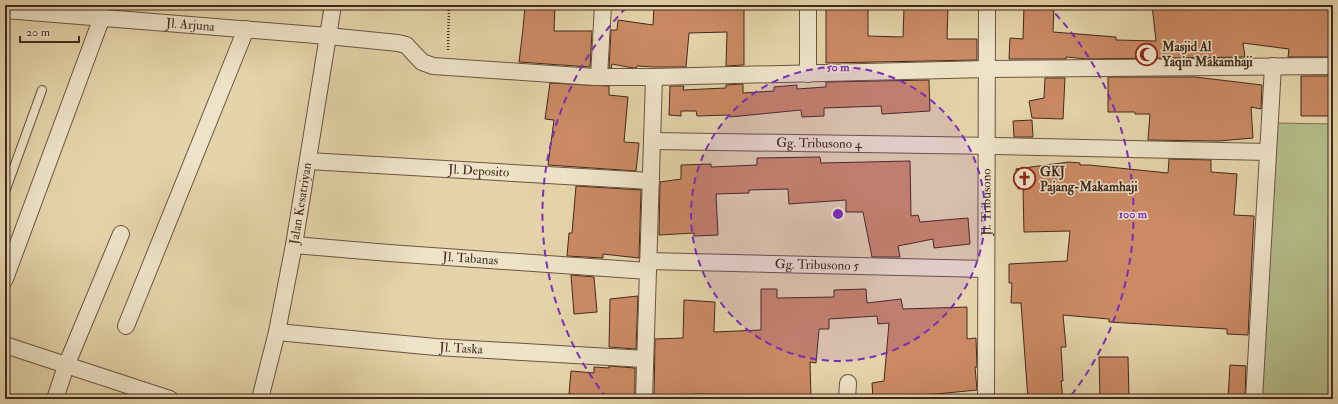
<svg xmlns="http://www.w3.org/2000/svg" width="1338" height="404" viewBox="0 0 1338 404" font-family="'IM FELL Double Pica',serif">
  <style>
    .green { fill: #b4bd8a; stroke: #7b7354 }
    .building { fill: #cb8a64; stroke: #42291e }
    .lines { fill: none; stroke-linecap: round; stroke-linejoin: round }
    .lane-casing { stroke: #6b5441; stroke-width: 10 }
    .street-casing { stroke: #6b5441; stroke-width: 18 }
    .path { stroke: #42291e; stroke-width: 2.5; stroke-dasharray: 1 2; stroke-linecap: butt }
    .lane { stroke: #eee3c8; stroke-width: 8 }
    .street { stroke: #eee3c8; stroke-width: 16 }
    .ring { fill: none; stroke: #7b2cbf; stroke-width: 2; stroke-dasharray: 7 5 }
    .labels { text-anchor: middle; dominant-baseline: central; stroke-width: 3; stroke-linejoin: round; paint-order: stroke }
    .street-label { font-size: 13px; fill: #42291e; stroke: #eee3c8 }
    .poi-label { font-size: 13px; font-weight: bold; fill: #42291e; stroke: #eee3c8; text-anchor: start }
    .centre { fill: #7b2cbf; stroke: #eee3c8; stroke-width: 2 }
    .ring-label { font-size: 12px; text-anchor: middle; font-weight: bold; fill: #7b2cbf; stroke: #eee3c8; stroke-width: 3; stroke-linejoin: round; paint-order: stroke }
  </style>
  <rect width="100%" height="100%" fill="#e5d4aa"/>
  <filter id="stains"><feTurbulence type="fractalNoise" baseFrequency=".005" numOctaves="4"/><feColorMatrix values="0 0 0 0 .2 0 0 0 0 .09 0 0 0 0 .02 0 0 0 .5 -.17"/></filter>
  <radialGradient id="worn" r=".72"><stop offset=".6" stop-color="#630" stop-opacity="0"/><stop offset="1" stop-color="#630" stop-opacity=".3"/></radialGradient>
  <path class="green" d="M1275 123 1333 124V399H1260Z"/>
  <path class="building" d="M525 5H555L554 31H592L590 67 519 62 523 29Z
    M654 5 696 6V5H744V65L726 66 727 32 689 33 686 67H655L637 66 636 68H633L612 64 611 68H609L611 30H617L618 20 653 25Z
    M826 5H868V36L903 37 904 7 948 8 947 39H977V60L826 63Z
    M1024 5H1054L1053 32 1116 37V40L1156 41 1152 5H1333V57H1288L1289 49 1243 43 1245 57 1087 59 1066 57V59H1009L1010 38 1023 39Z
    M1301 76H1333V116H1301Z
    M1108 77H1195L1262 85 1261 109 1251 107 1253 138 1219 141 1148 140 1150 114H1135V112H1108Z
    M1045 78H1065L1063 119 1032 118 1029 101 1044 98Z
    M929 80 930 111 882 114 881 106 824 108V116L802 117 801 110 730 117 729 115 697 116 696 111H681V116L669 115 670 86H684L683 90 726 88V85L743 84V93L774 91V87L797 85V89L826 87V82Z
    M550 83 609 86V95L628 97 624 142 639 143 636 171 548 165 554 120 545 119Z
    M1032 120 1033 137H1014L1013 121Z
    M820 157 821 163 910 161 911 216 918 215 920 222 968 218 970 244 934 248 933 239 898 246 900 257H872L863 212H846V200L789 204 788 189 749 190V193L716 194 718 235 694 236V233L659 235 660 182 681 179V165L711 164V167L757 165V158Z
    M1169 159 1211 160V172L1237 174 1234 215 1254 216 1248 335 1227 334V329L1109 322V319L1063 315 1066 347H1061L1063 381H1061L1063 399H1028L1021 303H1011L1012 283H1009V264L1067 261 1070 231 1024 232 1023 188 1018 189 1016 169 1069 162 1080 163V165H1089L1168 173Z
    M576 186 641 190 639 258 603 254V258L567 256 569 233H572Z
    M571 275 594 277 597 312 574 314Z
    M761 289H777V298L834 297V290L866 289 867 303 901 299 903 309 967 307V339L976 338 977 367H975L977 390 916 396V399H873L872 383 884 381 889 323 878 324 877 316 829 319V329H819L816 363 810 362 811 399H747V395L694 394V399H654L655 339 683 338 684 300 715 302 714 332 761 330Z
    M638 296 636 349 609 347 610 299Z
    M1099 357H1128L1129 399H1100Z
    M1230 365 1246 366 1245 399H1228Z
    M609 366 635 368V399H593V396L569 394 571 371 594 373V367L609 368Z"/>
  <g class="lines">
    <defs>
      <path id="lane" d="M5 192 42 90"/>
      <g id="street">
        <path id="s1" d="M5 10 328 36 398 43 406 45 422 62 433 66 595 77H654L987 69 1333 66"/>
        <path d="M808 74V5"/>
        <path d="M599 77 603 5"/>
        <path id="s2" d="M652 141 996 146 1268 152"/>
        <path id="s3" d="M308 161 651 181"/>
        <path id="s4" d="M294 245 389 253 648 271"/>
        <path id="s5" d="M648 261 986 269"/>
        <path d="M5 279 102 17"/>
        <path d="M126 326 246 29"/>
        <path id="s6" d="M277 332 436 347 645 359"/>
        <path d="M5 345 170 399"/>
        <path d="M55 399 66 366 121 234"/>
        <path id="s7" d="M260 399 277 332 294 245 333 5"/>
        <path d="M644 399 654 77"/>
        <path d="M847 399 848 383"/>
        <path id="s8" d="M986 399 987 5"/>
        <path d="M1254 399 1273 66"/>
      </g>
    </defs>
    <use href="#lane" class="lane-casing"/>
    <use href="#street" class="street-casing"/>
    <path class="path" d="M448 50 449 5"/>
    <use href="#lane" class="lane"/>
    <use href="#street" class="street"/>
  </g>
  <circle cx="838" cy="214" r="147" fill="#7b2cbf" fill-opacity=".12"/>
  <g class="ring">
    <circle cx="838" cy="214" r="147"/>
    <path d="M607 398A295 295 0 0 1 629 5M1047 5A295 295 0 0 1 1069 398"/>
  </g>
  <defs>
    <symbol id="mosque-ring" viewBox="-11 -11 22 22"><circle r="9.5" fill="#eee3c8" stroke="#8f2418" stroke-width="1.5"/><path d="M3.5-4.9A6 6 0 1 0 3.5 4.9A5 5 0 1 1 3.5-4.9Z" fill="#8f2418"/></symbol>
    <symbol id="church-ring" viewBox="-11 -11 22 22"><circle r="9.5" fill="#eee3c8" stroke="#8f2418" stroke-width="1.5"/><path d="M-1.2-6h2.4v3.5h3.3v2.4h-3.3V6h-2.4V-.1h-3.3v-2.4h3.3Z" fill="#8f2418"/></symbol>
  </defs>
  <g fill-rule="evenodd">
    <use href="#mosque-ring" x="1134" y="42" width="25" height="25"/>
    <use href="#church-ring" x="1012" y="166" width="25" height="25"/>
  </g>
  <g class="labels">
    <g class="street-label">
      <text stroke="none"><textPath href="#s1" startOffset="186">Jl. Arjuna</textPath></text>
      <text stroke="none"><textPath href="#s2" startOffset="167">Gg. Tribusono 4</textPath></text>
      <text stroke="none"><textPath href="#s3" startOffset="171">Jl. Deposito</textPath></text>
      <text stroke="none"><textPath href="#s8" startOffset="197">Jl. Tribusono</textPath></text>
      <text stroke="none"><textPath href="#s7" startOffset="200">Jalan Kesatriyan</textPath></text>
      <text stroke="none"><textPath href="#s4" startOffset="177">Jl. Tabanas</textPath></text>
      <text stroke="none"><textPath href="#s5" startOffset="169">Gg. Tribusono 5</textPath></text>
      <text stroke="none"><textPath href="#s6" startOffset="185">Jl. Taska</textPath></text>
    </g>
    <g class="poi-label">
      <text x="1162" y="47">Masjid Al<tspan x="1162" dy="15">Yaqin Makamhaji</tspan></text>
      <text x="1040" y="172">GKJ<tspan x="1040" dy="15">Pajang-Makamhaji</tspan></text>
    </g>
  </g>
  <circle cx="838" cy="214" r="6" class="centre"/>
  <g class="ring-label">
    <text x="838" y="71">50 m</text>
    <text x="1133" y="218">100 m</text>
  </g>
  <rect width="1338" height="404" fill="none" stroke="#e5d4aa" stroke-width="20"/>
  <rect x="6" y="6" width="1326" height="392" fill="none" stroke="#42291e" stroke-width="2"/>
  <rect x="10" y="10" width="1318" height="384" fill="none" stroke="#42291e"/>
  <path d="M20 36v6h59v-6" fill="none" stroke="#42291e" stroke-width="2"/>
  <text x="26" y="36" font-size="12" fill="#42291e" stroke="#eee3c8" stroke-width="3" paint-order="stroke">20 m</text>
  <rect width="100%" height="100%" filter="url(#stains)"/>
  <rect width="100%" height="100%" fill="url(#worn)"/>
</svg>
